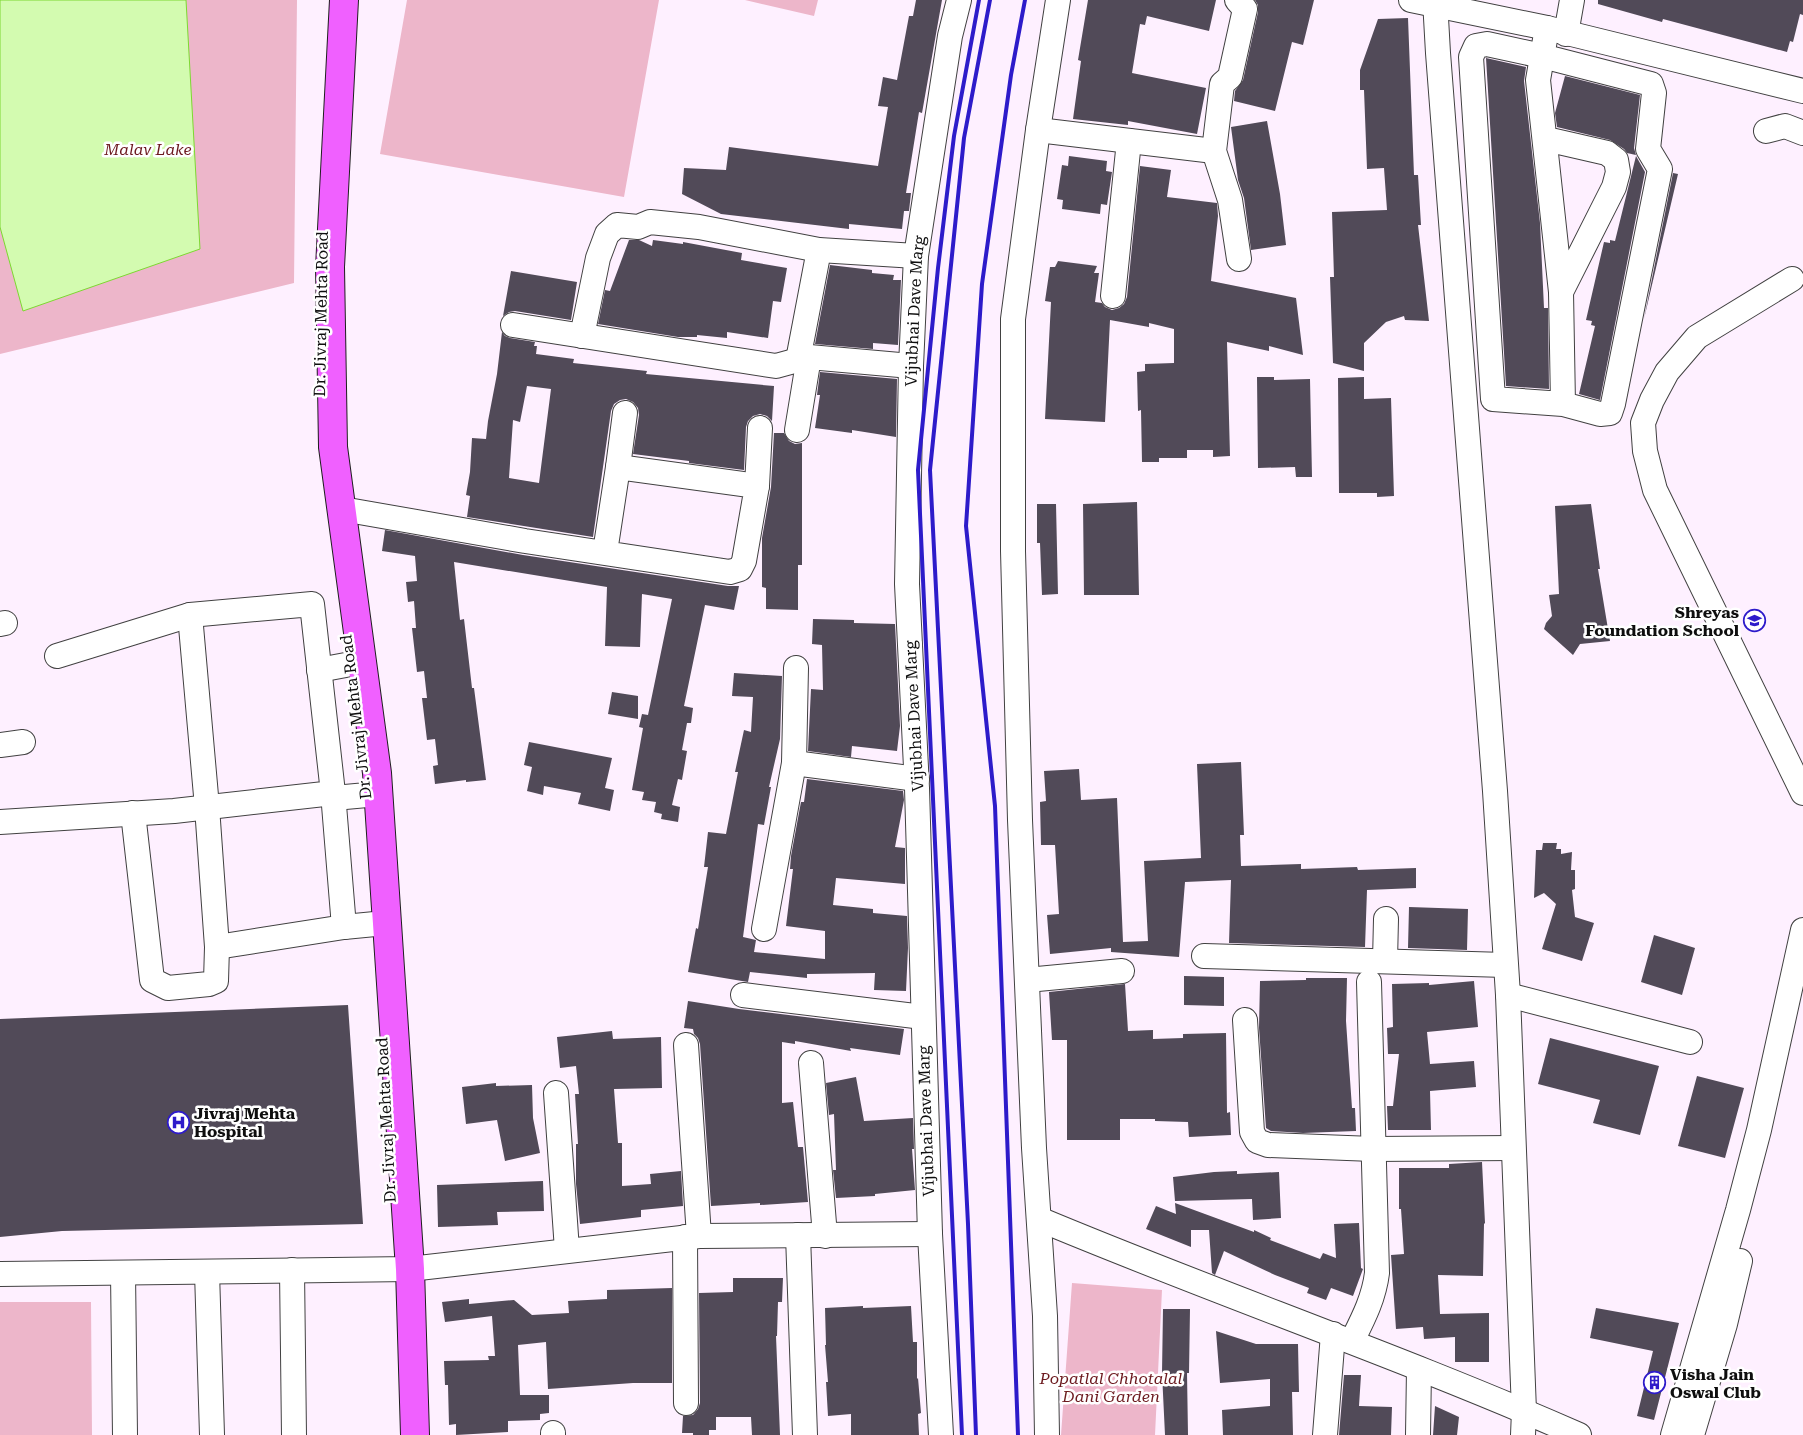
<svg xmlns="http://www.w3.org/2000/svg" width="1803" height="1435" viewBox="0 0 1803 1435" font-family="'Roboto Serif',serif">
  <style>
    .green { fill: #edb6ca }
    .water { fill: #d3fbb0; stroke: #7cd831 }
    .building { fill: #514a58; fill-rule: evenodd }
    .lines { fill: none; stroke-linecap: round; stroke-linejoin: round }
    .minor-casing { stroke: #414141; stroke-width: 26 }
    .major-casing { stroke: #1f1f1f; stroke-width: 30 }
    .minor { stroke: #fff; stroke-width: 24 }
    .major { stroke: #f060ff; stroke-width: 28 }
    .rail { stroke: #2d1bca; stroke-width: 4 }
    .labels { text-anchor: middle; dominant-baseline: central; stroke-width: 5; stroke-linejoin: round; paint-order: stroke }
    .park-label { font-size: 16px; font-style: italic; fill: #6c191e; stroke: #fff }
    .street-label { font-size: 16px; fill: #0e0e0e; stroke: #fff }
    .poi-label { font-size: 16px; font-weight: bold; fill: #0e0e0e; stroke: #fff; text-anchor: start }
  </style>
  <rect width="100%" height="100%" fill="#fef0ff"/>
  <path class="green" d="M0 0H297L294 283 0 354Z
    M407 0H659L624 197 380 154Z
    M745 0H818L814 16Z
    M1072 1283 1162 1290 1155 1435H1061Z
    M0 1302H91L92 1435H0Z"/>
  <path class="water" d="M0 0H186L200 249 23 311 0 227Z"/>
  <path class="building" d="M916 0H942L922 113 919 112 906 193H911L909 211H904L902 229 849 224V229L721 214 682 194 684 168 726 170 729 147 878 166 888 107 878 106 883 77 897 80 909 16H913Z
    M1088 0H1216L1209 31 1147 16 1145 25 1140 24 1132 73 1206 88 1197 134 1128 121V125L1073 119 1081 61 1078 60Z
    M1255 0H1314L1303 45 1292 42 1275 111 1234 101 1235 91 1243 80 1258 12V5Z
    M1598 0H1803V15L1800 14 1793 42 1790 41 1787 52 1663 19 1662 22 1598 4Z
    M1408 18 1414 175H1418L1421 225H1418L1429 321 1405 320 1404 316 1386 322 1364 343V371L1333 363 1330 277H1334L1332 212 1387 210 1384 168 1367 169 1364 90H1360V70L1378 19Z
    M1486 58 1526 67 1524 81 1540 223 1544 308H1548L1549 389 1506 386Z
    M1565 76 1640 95 1634 148 1636 155 1627 153 1624 149 1610 140 1557 127 1555 113Z
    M1267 121 1280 194 1286 245 1251 250 1244 198 1238 180 1231 127Z
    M1069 156 1107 161 1106 171 1112 172 1107 205 1101 204 1100 214 1062 209 1063 200 1057 199 1062 165 1068 166Z
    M1636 156 1645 172 1600 400 1579 394 1595 326 1591 325 1592 321 1586 320 1604 242 1610 243V240L1615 241Z
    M1140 166 1171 170 1167 197 1217 203 1218 216 1211 281 1296 298 1303 355 1269 346V351L1227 342 1230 456 1213 457V450H1187V458H1159V462H1142L1141 410 1138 411 1137 372 1145 371V364L1174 363V329L1149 323V327L1110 320 1105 422 1045 419 1051 302 1045 301 1050 267H1055L1058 261 1097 266 1094 273H1099L1095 302 1102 303 1105 307 1112 310 1119 308 1124 304 1127 297Z
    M1673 173 1678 174 1644 319Z
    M629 240H639L652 246 653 240 683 244V242L742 253 741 260 787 268 781 302 773 301 768 338 727 332V338L697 335V337H678L598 324 605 290 610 291Z
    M830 265 872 270V273L894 275 893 280H901L898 345 873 343V349L815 344Z
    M511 271 577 282 571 320 515 311 509 312 503 316Z
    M502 332 505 336 510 338 535 342 534 346H537L536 354 574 359 573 363 647 371 646 374 774 386 772 421 767 416 760 414 753 416 748 421 746 427 744 470 689 463V461L633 454 639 415 638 408 633 402 626 399 620 400 614 404 611 411 593 537 467 517 470 496 466 495 470 472 472 438 486 439 488 421 497 374ZM527 386 551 389 539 483 509 478 513 420 520 422Z
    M820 372 897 379 896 437 852 430V433L815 428 820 395H817Z
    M1257 377H1274V380L1310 379 1312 477H1296L1295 467 1258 468Z
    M1364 377V399L1391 398 1394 496 1377 497V493H1339L1338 378Z
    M774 433H784L789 441 795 444 802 443V565H798V610L766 609V588L762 587V538L771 487Z
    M1137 502 1139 595H1084L1083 504Z
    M1037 504H1056L1058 594 1042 595 1040 543H1037Z
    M1591 504 1600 569H1598L1610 641 1580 644 1573 655 1544 629 1546 623 1552 616 1549 595 1559 594 1555 506Z
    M385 530 523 555 728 586H739L734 610 705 605 684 706 693 708 691 723H687L682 750 687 751 682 780 678 779 672 805 680 807 678 822 661 819 662 814 654 812 656 802 642 800 644 792 632 790 643 728 639 727 642 714 648 715 672 599 642 594 640 647 605 646 607 587 454 562 460 620 464 619 472 688H474L486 780 466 782V780L435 784 433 766 438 765 435 739 427 740 422 698H427L424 671 417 672 412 628H416L414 601 408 602 406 582 417 581 415 556 382 551Z
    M813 619 854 620V623L895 624 900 726 897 751 852 746 851 757 808 751 811 689 823 690 822 645 812 644Z
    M734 673 782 676 780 739 769 787H771L764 825 758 824 743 937 756 940 754 952 825 959V931L786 926 793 869H790L791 856 801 802H804L807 779 903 791 904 800 895 847 905 848V884L836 878 833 905 873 909V913L907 916 908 948 906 991 874 990 875 973 807 974V978L750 972 748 982 688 972 696 928 698 929 708 867H704L708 832 726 834 738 772H735L744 730 751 732 753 697 732 696Z
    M612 692 638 696V719L608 714Z
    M529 742 612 758 605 788 614 790 610 811 578 804 581 793 544 786 543 795 527 791 532 767 524 765Z
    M1241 762 1244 835H1240L1241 866 1301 864V869L1357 867 1358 870 1416 868V888L1367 890 1365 947 1229 943 1231 880 1185 882 1179 957 1111 952V948L1050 954 1047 915 1059 914 1055 845H1041L1040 802 1046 801 1044 771 1079 769 1081 800 1117 798 1123 942 1148 941 1144 861 1201 858 1197 764Z
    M1543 843H1557L1556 849H1561V854L1572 852 1571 870H1575V889L1572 890 1575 917 1594 923 1582 961 1542 949 1556 904 1544 893 1534 898 1536 850H1542Z
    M1409 907 1468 909 1467 950 1408 948Z
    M1654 935 1695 948 1682 995 1641 982Z
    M1184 976 1224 977V1006L1184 1005Z
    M1306 978H1347L1346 1021 1349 1065 1352 1108H1355L1356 1131 1303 1133 1271 1131 1266 1128 1259 1028 1260 981 1306 980Z
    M1474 981 1478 1027 1427 1032 1430 1064 1474 1061 1476 1087 1430 1091 1431 1130H1388L1387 1106H1393L1399 1054H1388L1387 1028 1393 1027 1392 984 1429 983V985Z
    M1125 984 1128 1031 1153 1030V1039L1183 1038V1034L1226 1033 1227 1113 1230 1112 1231 1135 1189 1137 1188 1122 1155 1121V1119H1120V1140H1067V1040H1052L1049 992Z
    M688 1001 739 1009 904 1029 900 1055 850 1048 851 1051 795 1041V1044L782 1042V1103L793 1102 798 1147H803L808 1202 760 1205V1203L711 1206 700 1044 698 1038 694 1034 693 1029 684 1028Z
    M348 1005 363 1224 62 1231 0 1237V1019Z
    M612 1031 613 1039 661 1037 662 1088 614 1089 618 1143H622V1186L651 1184 650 1174 681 1171 683 1206 641 1210V1217L580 1224 576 1184V1144H578L575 1094H579L576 1066 560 1068 557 1037Z
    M1550 1038 1659 1066 1640 1135 1593 1123 1600 1100 1538 1084Z
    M1697 1076 1744 1088 1725 1158 1678 1146Z
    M856 1077 864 1121 913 1118 914 1149H912L915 1190 875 1194V1196L836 1198 833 1170H836L834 1114 829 1115 826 1083Z
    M496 1083V1086L532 1085 533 1118 540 1153 505 1161 497 1120 466 1124 462 1087Z
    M1482 1162 1485 1223 1484 1224 1483 1276 1438 1275 1440 1314 1489 1313V1362H1455V1337L1424 1339 1423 1327 1396 1329 1391 1255 1404 1254 1401 1209H1399V1168H1449V1164Z
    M1237 1171V1174L1279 1172 1281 1218 1253 1220 1252 1199 1175 1201 1173 1177 1214 1172Z
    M543 1181 544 1211 497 1212 498 1225 438 1227 437 1185Z
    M1175 1203 1254 1232V1230L1271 1238 1270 1240 1320 1259 1323 1253 1336 1258 1334 1224 1359 1223 1361 1268 1363 1269 1353 1296 1331 1288 1326 1300 1307 1293 1309 1288 1275 1275 1224 1251 1215 1275 1212 1273 1209 1230H1191V1247L1146 1229 1156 1206 1176 1214Z
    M733 1278H783L782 1302H778L777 1336H776L780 1435H752L751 1417H716V1430H709V1435H693V1433H682L683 1416 693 1415 698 1409 700 1403 699 1293 733 1292Z
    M672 1288V1383H633L548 1389 546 1342 518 1345 520 1395H549V1413L540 1414V1420L508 1421V1432L456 1435V1424L449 1425 448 1385H445L444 1361 489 1360 488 1356H495L492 1316 445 1322 442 1302 469 1299V1304L514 1300 532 1315 569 1313 568 1301 607 1299V1290Z
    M863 1306V1308L911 1306 913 1342H917V1379L918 1378 921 1413 918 1414 919 1435H851V1414L828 1416 826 1382H828L825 1345H826L825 1308Z
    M1596 1308 1679 1323 1654 1420 1637 1416 1653 1351 1590 1338Z
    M1163 1309H1190L1189 1373H1187L1188 1435H1165L1162 1373Z
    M1216 1331 1256 1344H1298L1299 1392H1292L1293 1435H1223L1222 1410 1270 1406V1379L1220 1383Z
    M1344 1375H1361L1359 1406 1392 1407 1391 1435H1339Z
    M1435 1406 1459 1417 1457 1435H1433Z"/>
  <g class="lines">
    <defs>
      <g id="minor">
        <path d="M1237 0 1245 9 1230 77 1222 84 1214 151 1230 200 1239 259"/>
        <path d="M1411 0 1547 28 1803 91"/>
        <path d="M1435 0 1438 53 1495 791 1508 995 1524 1411 1523 1435"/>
        <path d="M1566 34 1572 0"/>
        <path d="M1038 130 1214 151"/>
        <path d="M1766 131 1785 126 1803 133"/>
        <path d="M1546 139 1607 153 1616 160 1618 172 1614 187 1561 292 1538 80 1547 28"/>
        <path d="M1792 279 1697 337 1667 372 1652 400 1643 423 1645 451 1655 490 1803 793"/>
        <path d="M1561 292 1563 404 1493 399 1471 57 1476 46 1487 44 1542 56 1651 84 1654 93 1648 149 1660 169 1613 404 1610 413 1600 414 1563 404"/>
        <path d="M1113 296 1129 141"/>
        <path d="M513 325 776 366 809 357 911 366"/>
        <path d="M582 336 598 258 607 234 617 225 638 227 650 222 699 227 819 250 916 256"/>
        <path d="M798 360 819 250"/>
        <path d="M797 430 809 357"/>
        <path d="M618 467 625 413"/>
        <path d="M757 486 760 428"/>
        <path d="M342 509 525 541 730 572 740 569 744 561 757 486 618 467 605 552"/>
        <path d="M0 624 5 623"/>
        <path d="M319 670 351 664"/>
        <path d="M0 745 23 742"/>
        <path d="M794 763 917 779"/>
        <path d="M334 798 367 795"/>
        <path d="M133 813 152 980 168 988 209 984 216 981 217 947 207 807 190 615"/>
        <path d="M0 822 174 811 333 793 312 604 190 615 57 656"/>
        <path d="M344 927 375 924"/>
        <path d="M764 929 794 763 796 668"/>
        <path d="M217 947 344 927 333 793"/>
        <path d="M1204 956 1505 965"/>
        <path d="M1385 961 1386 919"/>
        <path d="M1027 980 1122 971"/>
        <path d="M743 995 923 1017"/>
        <path d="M1508 995 1690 1042"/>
        <path d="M1245 1020 1252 1132 1257 1141 1268 1145 1373 1149 1513 1148"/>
        <path d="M686 1045 699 1236"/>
        <path d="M811 1063 825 1236"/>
        <path d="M556 1093 567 1250"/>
        <path d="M1039 1219C1218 1294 1402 1357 1579 1435"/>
        <path d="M798 1235 805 1435"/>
        <path d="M685 1237 686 1403"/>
        <path d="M292 1270 294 1435"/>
        <path d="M207 1272 212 1435"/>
        <path d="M123 1273 125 1435"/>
        <path d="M0 1274 410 1269 699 1236 930 1234"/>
        <path d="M1352 1341C1363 1319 1374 1298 1377 1273L1369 982"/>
        <path d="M553 1433V1435"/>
        <path id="s1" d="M941 1435 930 1234 917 788 907 584 911 366 916 256 950 36 959 0"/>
        <path d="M1047 1435 1045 1316 1034 1148 1020 820 1013 551V319L1038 130 1058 0"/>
        <path d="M1325 1435 1333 1334"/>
        <path d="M1418 1435 1419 1369"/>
        <path d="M1673 1435 1738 1210 1759 1130 1803 930"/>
        <path d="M1692 1435 1725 1324 1740 1261"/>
      </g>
      <path id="major" d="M344 0 330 267 333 447 377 773 410 1269 415 1435"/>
    </defs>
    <use href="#minor" class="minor-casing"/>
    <use href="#major" class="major-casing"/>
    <use href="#minor" class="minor"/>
    <use href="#major" class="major"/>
    <path class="rail" d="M962 1435 918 470 938 268 954 136 979 0
      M976 1435 968 1224 930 470 964 138 990 0
      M1018 1435 995 806 966 526 982 284 1011 75 1025 0"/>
  </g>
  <defs>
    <symbol id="school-ring" viewBox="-11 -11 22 22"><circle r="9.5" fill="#fff" stroke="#2d1bca" stroke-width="1.5"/><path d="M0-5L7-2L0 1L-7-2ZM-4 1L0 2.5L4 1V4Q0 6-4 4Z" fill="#2d1bca"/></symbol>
    <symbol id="hospital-ring" viewBox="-11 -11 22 22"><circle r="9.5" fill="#fff" stroke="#2d1bca" stroke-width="1.5"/><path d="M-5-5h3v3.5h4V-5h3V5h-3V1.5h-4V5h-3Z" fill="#2d1bca"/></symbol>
    <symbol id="building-ring" viewBox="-11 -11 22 22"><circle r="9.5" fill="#fff" stroke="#2d1bca" stroke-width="1.5"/><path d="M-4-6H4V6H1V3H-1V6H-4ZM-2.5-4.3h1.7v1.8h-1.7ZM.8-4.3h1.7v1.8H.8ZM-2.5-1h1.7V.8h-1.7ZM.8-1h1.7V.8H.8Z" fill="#2d1bca"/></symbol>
  </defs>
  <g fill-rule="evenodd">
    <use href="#school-ring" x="1742" y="608" width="25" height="25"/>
    <use href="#hospital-ring" x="166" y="1110" width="25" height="25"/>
    <use href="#building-ring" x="1642" y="1370" width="25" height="25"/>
  </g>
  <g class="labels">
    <g class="park-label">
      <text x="148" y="149">Malav Lake</text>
      <text x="1111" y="1378">Popatlal Chhotalal<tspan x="1111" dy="18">Dani Garden</tspan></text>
    </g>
    <g class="street-label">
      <text stroke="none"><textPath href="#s1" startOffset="1125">Vijubhai Dave Marg</textPath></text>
      <text transform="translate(321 314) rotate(-89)">Dr. Jivraj Mehta Road</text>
      <text transform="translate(914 716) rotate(-93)">Vijubhai Dave Marg</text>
      <text transform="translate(356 717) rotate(-97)">Dr. Jivraj Mehta Road</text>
      <text transform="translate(386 1120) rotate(-93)">Dr. Jivraj Mehta Road</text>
      <text transform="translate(926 1121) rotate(-92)">Vijubhai Dave Marg</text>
    </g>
    <g class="poi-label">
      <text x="1739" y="612" text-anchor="end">Shreyas<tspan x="1739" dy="18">Foundation School</tspan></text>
      <text x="194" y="1113">Jivraj Mehta<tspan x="194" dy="18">Hospital</tspan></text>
      <text x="1670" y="1374">Visha Jain<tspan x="1670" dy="18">Oswal Club</tspan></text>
    </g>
  </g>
</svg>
